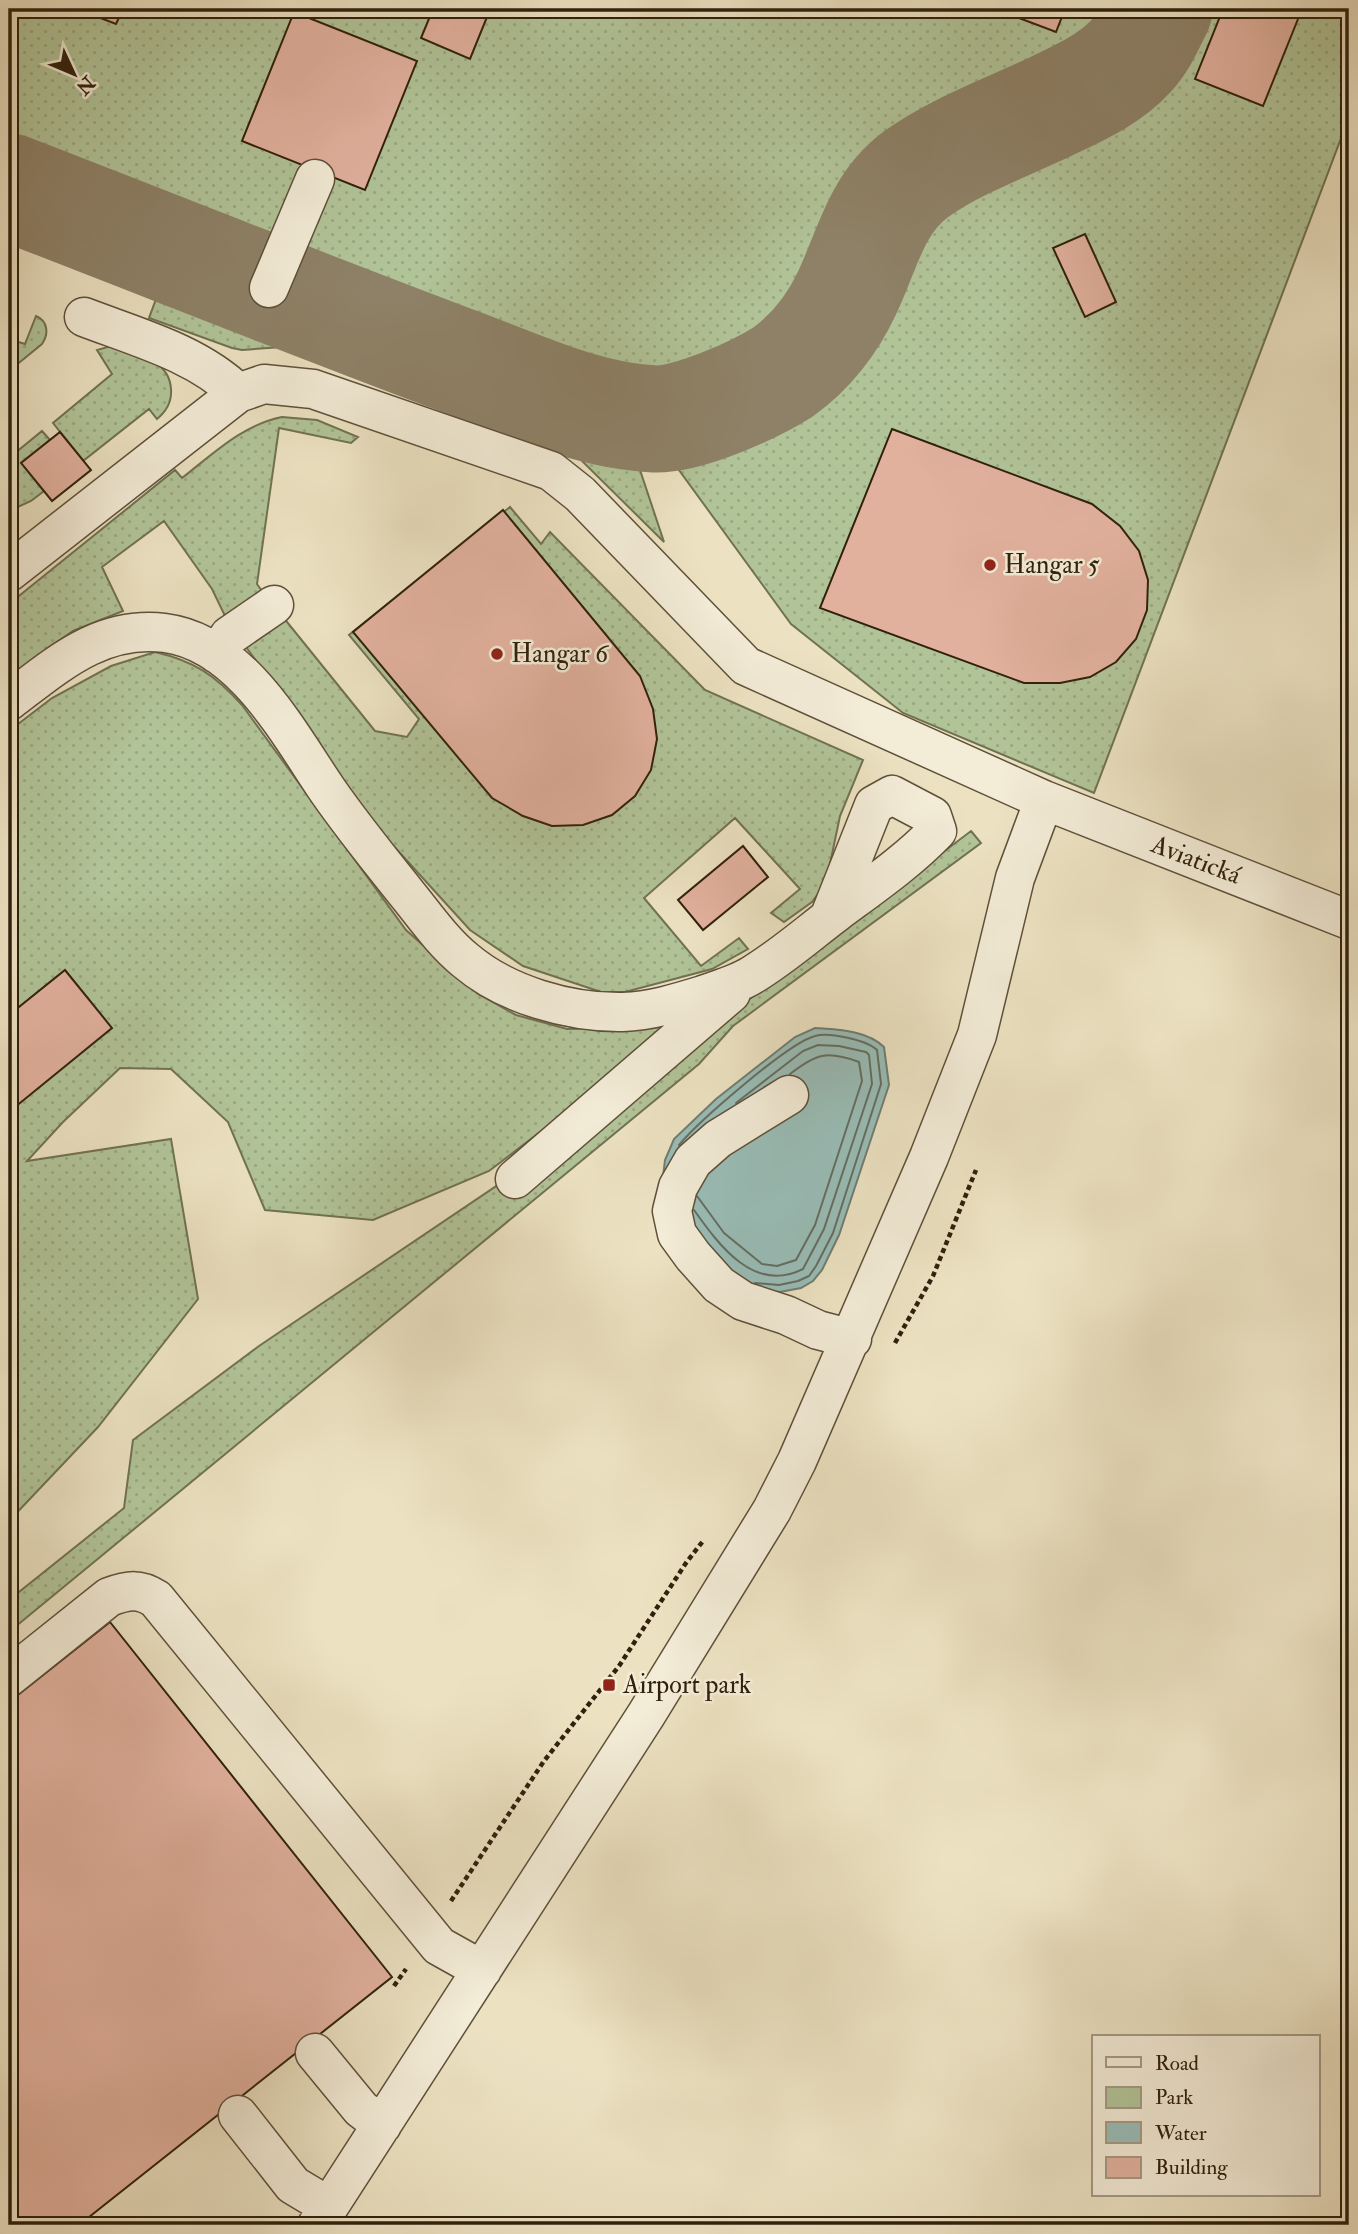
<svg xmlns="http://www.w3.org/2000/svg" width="1358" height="2234" viewBox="0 0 1358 2234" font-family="'IM FELL Double Pica',serif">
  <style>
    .green { fill: url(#green-dots); stroke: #707252; stroke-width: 2 }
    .water { fill: #99bdb7; stroke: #6f7e73; stroke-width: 2 }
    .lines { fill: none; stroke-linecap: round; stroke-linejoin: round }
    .shore { stroke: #646e62; stroke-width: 2 }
    .taxiway { stroke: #8e8167; stroke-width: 107 }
    .building { fill: #e2b19e; stroke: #30200c; stroke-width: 2 }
    .minor-casing { stroke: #5f503a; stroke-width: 41 }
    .path { stroke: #30200c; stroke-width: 4.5; stroke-dasharray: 5 3.5; stroke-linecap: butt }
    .minor { stroke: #f3ecd7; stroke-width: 38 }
    .poi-dot { fill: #8f2418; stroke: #f3ecd7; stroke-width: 2.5 }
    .labels { text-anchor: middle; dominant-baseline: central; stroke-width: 5; stroke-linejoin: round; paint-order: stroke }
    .poi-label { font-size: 26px; fill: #30200c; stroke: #f3ecd7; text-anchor: start }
    .street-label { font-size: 26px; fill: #30200c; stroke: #f3ecd7 }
  </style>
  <defs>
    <pattern id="green-dots" width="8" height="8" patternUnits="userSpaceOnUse" patternTransform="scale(1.75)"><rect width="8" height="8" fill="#b1c498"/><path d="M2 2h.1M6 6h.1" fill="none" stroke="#99a882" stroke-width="1.8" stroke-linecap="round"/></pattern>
  </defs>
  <rect width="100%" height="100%" fill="#ece2c2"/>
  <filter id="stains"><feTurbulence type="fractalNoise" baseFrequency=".00286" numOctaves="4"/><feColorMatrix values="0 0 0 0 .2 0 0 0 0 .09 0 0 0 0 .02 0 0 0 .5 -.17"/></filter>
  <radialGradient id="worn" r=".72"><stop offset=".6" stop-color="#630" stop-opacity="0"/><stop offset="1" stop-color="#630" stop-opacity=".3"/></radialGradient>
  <path class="green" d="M9 9H1349V117L1094 793 903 713 791 624 612 378 506 340 285 252 9 149Z
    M9 226 435 390 433 399 423 401 300 352 282 347 242 350 232 348 149 318 159 291 9 235Z
    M36 316C48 321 49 334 42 344L9 371V339L25 344Z
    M111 346C135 355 169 358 171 389 172 402 167 411 157 419L149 409 83 461 53 423 112 374 97 350Z
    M282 417 317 420 358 437 351 443 279 428 257 584 262 591 226 618 212 589 164 521 102 567 123 611 73 631 9 677V604L175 470 182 478C213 454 242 425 282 417Z
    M42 431 50 440 22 463 44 491 31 501 9 511V458Z
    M533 431C564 432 610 458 640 470L664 542 571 450Z
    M510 507 541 544 550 532 705 690 863 760 840 816 826 883 812 902 784 922 771 913 800 889 735 818 644 898 701 966 739 938 748 949 712 969 625 992H601L523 966 470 930 380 831 246 647 283 617 375 731 407 737 419 719 349 635Z
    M155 652C194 661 215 675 242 705L406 930 478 994 516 1015 567 1029 677 1027 489 1171 373 1220 265 1210 228 1122 171 1069 120 1068 63 1122 27 1161 171 1139 198 1299 98 1427 9 1521V731L52 698 111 666Z
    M971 831 981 843 733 1026 699 1064 9 1632V1600L124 1508 133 1440 259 1346 680 1062 718 1023Z"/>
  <path class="water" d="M815 1028C839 1030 866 1030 884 1047L889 1085 839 1235 822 1270 813 1281 801 1288 780 1292 763 1291 722 1267 663 1177 665 1160 674 1139 716 1099 795 1037Z"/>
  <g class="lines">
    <path class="shore" d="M679 1145C698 1122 788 1043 815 1036 829 1032 867 1040 877 1050L881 1084 833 1233 816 1266 809 1276 798 1281 779 1285 755 1283
      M697 1196 724 1233 762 1264 777 1266 796 1260 815 1225 862 1081 859 1062C826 1050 816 1054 790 1074
      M694 1210C719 1245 754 1294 803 1269L824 1229 872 1084 869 1055 866 1052 839 1046 818 1045 803 1051 736 1103"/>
    <path class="taxiway" d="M9 187C154 243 299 301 445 356 512 380 583 416 655 419 688 420 755 390 783 372 811 352 833 323 847 293 867 251 876 204 915 175 956 145 1011 126 1056 104 1083 91 1111 78 1131 56 1144 42 1151 25 1159 9"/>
  </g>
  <path class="building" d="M77 9H123L116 24Z
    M433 9H469L487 17 470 59 421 38Z
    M995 9H1065L1056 32Z
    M1223 9H1302L1263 106 1195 79Z
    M294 12 417 61 365 190 242 141Z
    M1085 234 1116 302 1085 317 1053 248Z
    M892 429 1092 504 1120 526 1139 551 1148 580 1147 610 1136 639 1116 662 1090 677 1060 683H1024L820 608Z
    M60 432 91 470 52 501 21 463Z
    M503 510 640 676 653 709 657 739 651 770 635 796 612 815 583 825 552 826 523 816 492 798 353 632Z
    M743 846 768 877 703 930 678 900Z
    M65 970 112 1028 9 1112V1015Z
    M110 1622 392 1977 79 2225H9V1702Z"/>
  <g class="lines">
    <defs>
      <path id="minor" d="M269 288 315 179
        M84 317C136 337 197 353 238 393
        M9 572 238 393 264 384 313 389 551 471 580 494 746 666 1044 800 1349 920
        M217 654 229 636 274 605
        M9 701C57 665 100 625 165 633 242 643 289 734 328 791 353 827 380 860 407 894 425 916 442 941 465 960 506 995 570 1013 623 1012 651 1011 677 1003 703 995 719 989 738 984 752 975 782 957 809 933 837 912 872 886 907 862 937 831L932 816 892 795 874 805 829 918
        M789 1095 718 1139 693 1161 678 1187 672 1211 677 1234 693 1256 719 1285 743 1301 786 1315 818 1330 852 1339
        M515 1179 731 993
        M9 1677 109 1597C128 1590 139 1588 156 1599L439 1946 482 1970
        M315 2053 361 2109 382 2125
        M238 2115 293 2185 328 2206
        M317 2225 646 1715 772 1510 797 1461 929 1157 977 1035 1015 878 1044 800"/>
    </defs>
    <use href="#minor" class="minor-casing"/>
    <path class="path" d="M895 1343 933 1276 976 1170
      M451 1901 544 1761 619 1666 686 1563 703 1541
      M394 1986 406 1969"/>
    <use href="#minor" class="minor"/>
  </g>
  <g class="poi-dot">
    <circle cx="990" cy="565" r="7"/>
    <circle cx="497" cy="654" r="7"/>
    <rect x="602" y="1678" width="14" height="14" rx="3.5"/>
  </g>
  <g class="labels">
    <g class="poi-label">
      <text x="1004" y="565">Hangar 5</text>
      <text x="511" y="654">Hangar 6</text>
      <text x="623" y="1685">Airport park</text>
    </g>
    <g class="street-label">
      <text transform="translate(1196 860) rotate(21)">Aviatická</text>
    </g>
  </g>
  <rect width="1358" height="2234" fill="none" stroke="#ece2c2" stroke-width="35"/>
  <rect x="10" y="10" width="1337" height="2213" fill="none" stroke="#30200c" stroke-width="3.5"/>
  <rect x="18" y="18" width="1323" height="2199" fill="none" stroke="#30200c" stroke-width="2"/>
  <rect x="1092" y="2035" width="228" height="161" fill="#f3ecd7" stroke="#a59a86" stroke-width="2"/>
  <rect x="1106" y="2057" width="35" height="10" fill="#f3ecd7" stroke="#a59a86" stroke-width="2"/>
  <text x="1155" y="2070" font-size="21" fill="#30200c">Road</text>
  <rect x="1106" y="2087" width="35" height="21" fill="#b1c498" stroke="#a59a86" stroke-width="2"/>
  <text x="1155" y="2104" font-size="21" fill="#30200c">Park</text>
  <rect x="1106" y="2122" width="35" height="21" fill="#99bdb7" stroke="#a59a86" stroke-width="2"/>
  <text x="1155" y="2140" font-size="21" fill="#30200c">Water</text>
  <rect x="1106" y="2157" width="35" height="21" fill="#e2b19e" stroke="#a59a86" stroke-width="2"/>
  <text x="1155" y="2174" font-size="21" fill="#30200c">Building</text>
  <g transform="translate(74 74) rotate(134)" stroke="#f3ecd7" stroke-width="5" paint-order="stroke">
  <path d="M0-5L12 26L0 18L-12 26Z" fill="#30200c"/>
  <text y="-10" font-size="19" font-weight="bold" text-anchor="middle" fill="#30200c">N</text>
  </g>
  <rect width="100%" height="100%" filter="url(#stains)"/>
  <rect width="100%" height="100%" fill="url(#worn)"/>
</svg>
